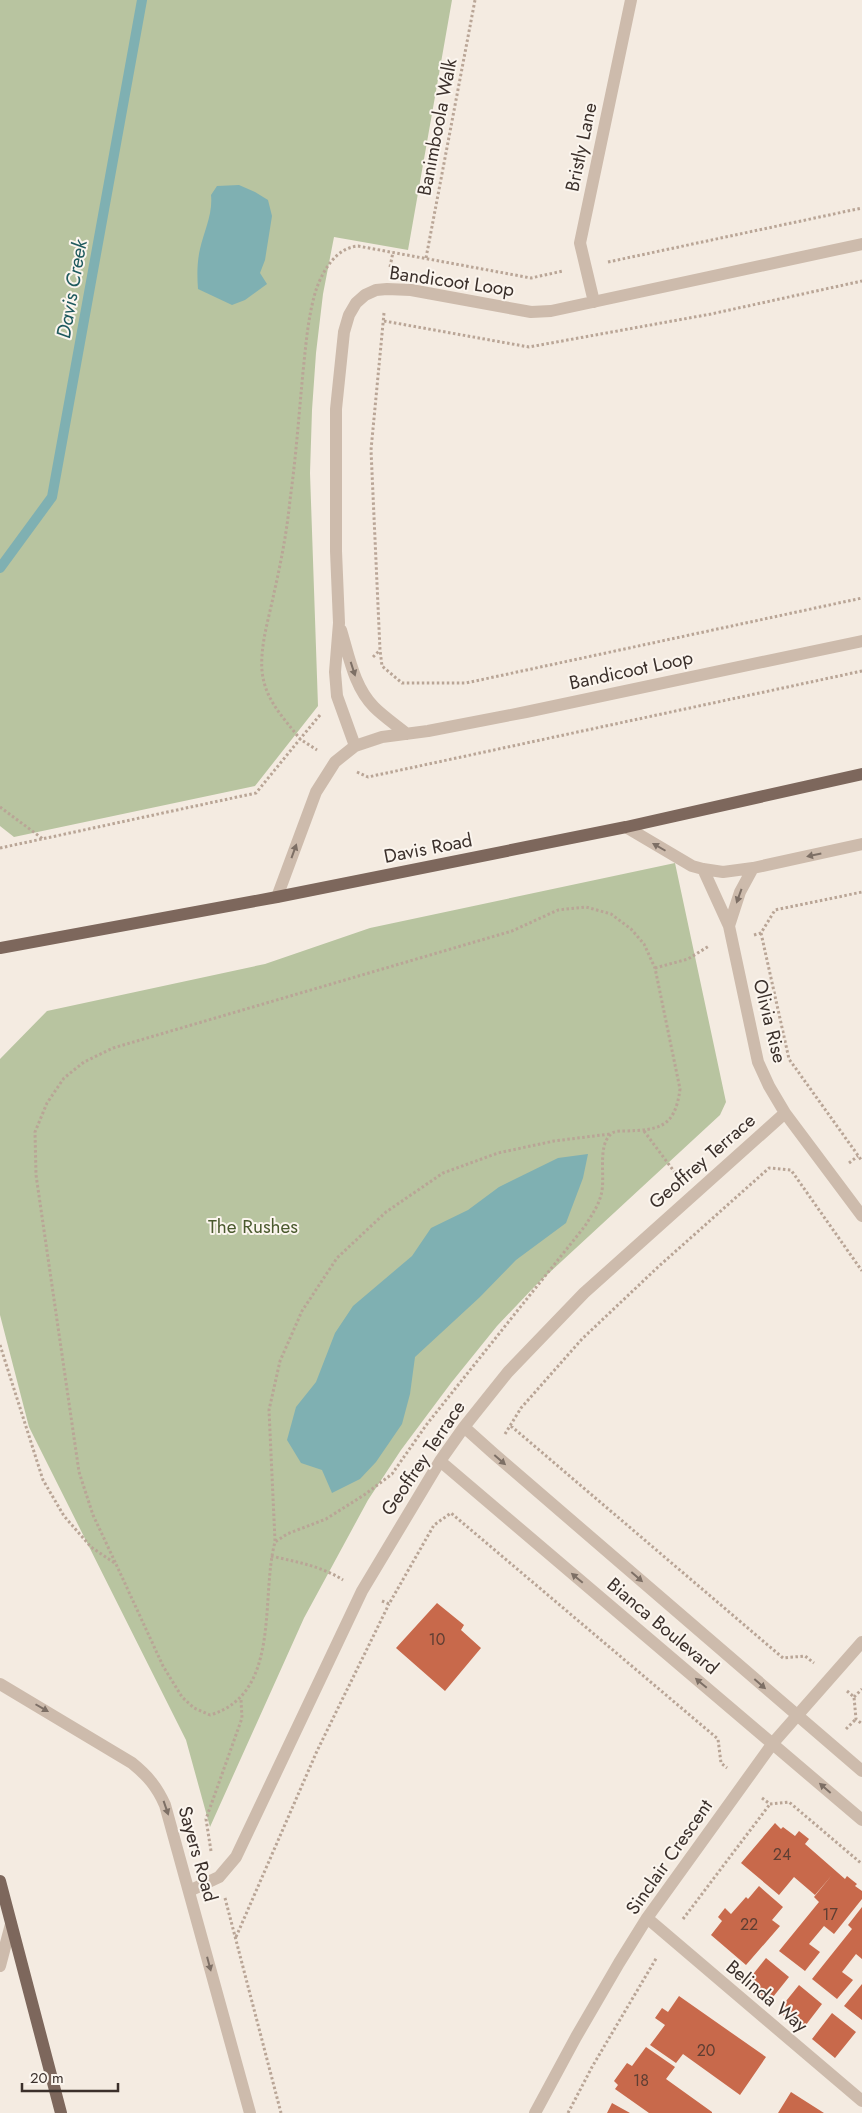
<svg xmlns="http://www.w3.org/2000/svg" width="862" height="2113" viewBox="0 0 862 2113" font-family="Jost,sans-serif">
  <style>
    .green { fill: #b8c4a0 }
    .water { fill: #7fb0b2 }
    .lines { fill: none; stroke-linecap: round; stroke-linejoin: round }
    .stream { stroke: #7fb0b2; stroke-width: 10 }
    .building { fill: #c8694b }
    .path { stroke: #b9a596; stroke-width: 3; stroke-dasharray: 2.5 2.5; stroke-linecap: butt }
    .minor { stroke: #cdbbac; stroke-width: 12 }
    .major { stroke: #7d675c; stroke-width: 12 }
    .oneway { fill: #7d6f65 }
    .labels { text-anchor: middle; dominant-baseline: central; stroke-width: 4; stroke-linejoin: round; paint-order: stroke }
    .number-label { font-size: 16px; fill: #5e3e33 }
    .street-label { font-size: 19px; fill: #3b302b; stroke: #fbf5ee }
    .park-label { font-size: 19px; fill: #4a5a2e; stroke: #fbf5ee }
    .water-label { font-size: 20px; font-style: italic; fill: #1f5a5e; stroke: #fbf5ee }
  </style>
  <rect width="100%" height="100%" fill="#f4ebe1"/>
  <path class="green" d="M0 0H452L408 250 334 237 323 294 316 353 312 410 310 473 318 706 255 786 14 837 0 826Z
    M675 863 726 1102 720 1115 536 1285 497 1326 451 1383 401 1450 368 1500 304 1618 210 1827 186 1740 29 1427 0 1315V1059L47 1011 265 964 370 928Z"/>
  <path class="water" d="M239 185 255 192 268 200 272 216 265 260 260 273 267 284 245 300 232 305 198 289C197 275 197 262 200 249 204 231 213 214 211 195L217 186Z
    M588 1154 583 1178 566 1223 516 1260 480 1297 415 1357 410 1394 402 1424 376 1462 360 1479 332 1493 322 1470 301 1463 287 1440 296 1407 316 1382 335 1333 353 1306 412 1256 431 1228 468 1210 499 1187 558 1158Z"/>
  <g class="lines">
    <path class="stream" d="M0 568 52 497 142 0"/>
  </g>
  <path class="building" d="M437 1603 464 1625 461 1630 481 1648 445 1691 396 1648Z
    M775 1823 781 1829 783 1827 795 1836 799 1831 809 1839 805 1844 845 1879 847 1876 857 1884 855 1886 862 1891V1899L834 1934 824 1926 809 1944 820 1952 805 1971 779 1951 819 1902 814 1897 832 1875 815 1895 794 1877 779 1895 741 1863Z
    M759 1886 783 1907 772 1920 780 1926 746 1965 711 1935 722 1921 718 1917 725 1908 731 1914 746 1897 748 1899Z
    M862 1907V1959L856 1954 842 1972 853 1980 837 1999 812 1979 852 1929 848 1925Z
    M766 1958 789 1977 769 2002 746 1983Z
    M862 1984V2020L844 2006Z
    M799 1985 822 2004 802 2030 778 2011Z
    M679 1996 766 2057 740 2095 683 2054 676 2063 650 2045 665 2025 655 2018 662 2008 668 2012Z
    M832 2013 856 2032 835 2058 812 2039Z
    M646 2047 675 2067 666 2079 712 2112V2113H649L615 2089 618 2085 614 2081 627 2063 632 2066Z
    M791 2092 824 2113H778Z
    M612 2103 630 2113H607Z"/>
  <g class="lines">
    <path class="path" d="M426 258 475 0
      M608 262 862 208
      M390 267 393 252
      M384 313 371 450 380 650 382 666 402 683H466L862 598
      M384 321 529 347 711 314 862 281
      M373 657 380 650
      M320 715 300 739C283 717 265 700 262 671 260 645 269 618 274 593 281 562 287 531 290 500 296 457 299 414 303 372 306 344 308 316 316 290 323 270 336 248 358 246L531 278 563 271
      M357 772 368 777 862 671
      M0 807 43 839
      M0 848 256 793 300 739 317 750
      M761 933 789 1059 862 1161
      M754 935 761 933 775 910 862 892
      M655 968 688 959 709 946
      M644 1131 679 1178
      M849 1163 858 1156
      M0 1345 43 1480 64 1516 91 1547 116 1564 163 1666 182 1697 194 1708 210 1715C282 1694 260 1597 275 1542L287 1534 326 1519 364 1495 392 1474 427 1424 585 1226C591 1216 598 1207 601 1195 606 1179 597 1148 610 1135 613 1131 619 1131 624 1131 659 1130 675 1128 680 1089L655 968 644 944 631 929 611 914 586 907 558 910 512 931 113 1048 84 1062 64 1078 47 1103 35 1132 36 1175 79 1472 93 1515 116 1564
      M511 1426 783 1658 805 1656 814 1663
      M505 1434 521 1408 582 1339 658 1267 769 1168 791 1170 862 1271
      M275 1541 269 1410 280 1361 302 1311 337 1258 386 1212 443 1173 498 1153 554 1141 610 1134
      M271 1556C297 1562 321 1566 343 1580
      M382 1601 389 1604 434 1525 451 1513 718 1739 721 1763 727 1768
      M847 1691 854 1697 856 1719 862 1724
      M854 1697 862 1689
      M846 1729 856 1719
      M762 1798 770 1804 789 1802 862 1864
      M211 1851 206 1819 242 1718 241 1700
      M225 1898 281 2113
      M683 1919 770 1804
      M236 1937 317 1751 389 1604
      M568 2113 592 2067 657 1957"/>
    <path class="minor" d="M594 302 580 243 631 0
      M341 630C349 656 354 687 374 707 384 717 396 725 407 734
      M355 746 337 696 335 672 339 623 336 551V409L344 332 349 315 356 303 365 295 376 290 387 289 411 290 531 312 551 311 862 244
      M626 827 692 866 703 869 723 872 753 868 862 844
      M703 869 729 926 758 1062 769 1086 785 1113 862 1216
      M277 897 316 792 335 762 355 746 382 737 428 731 526 712 862 641
      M729 926 740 892 753 868
      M464 1427 493 1453 862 1771
      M440 1461 862 1820
      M0 1684 132 1763C148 1776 157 1787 165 1805L250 2113
      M189 1891 219 1877 236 1857 362 1591 440 1461 464 1427 508 1372 584 1293 785 1113
      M647 1918 862 2101
      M0 1966 11 1924
      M535 2113 576 2037 619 1963 647 1918 773 1743 862 1642"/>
    <path class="major" d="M0 948 277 897 626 827 862 774
      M0 1881 61 2113"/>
  </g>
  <defs><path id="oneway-solid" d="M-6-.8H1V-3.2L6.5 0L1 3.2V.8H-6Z" transform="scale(1.25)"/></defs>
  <g class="oneway">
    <use href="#oneway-solid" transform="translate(353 669) rotate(72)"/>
    <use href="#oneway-solid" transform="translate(659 847) rotate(-150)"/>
    <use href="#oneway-solid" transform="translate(294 851) rotate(-70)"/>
    <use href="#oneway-solid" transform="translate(814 855) rotate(168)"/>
    <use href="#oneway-solid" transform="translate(739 896) rotate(110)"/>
    <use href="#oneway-solid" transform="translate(500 1460) rotate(41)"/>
    <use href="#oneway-solid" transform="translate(637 1577) rotate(41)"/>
    <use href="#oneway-solid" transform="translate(577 1578) rotate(-140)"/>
    <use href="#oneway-solid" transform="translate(701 1683) rotate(-140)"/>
    <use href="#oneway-solid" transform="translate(760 1684) rotate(41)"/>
    <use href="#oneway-solid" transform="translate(42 1708) rotate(30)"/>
    <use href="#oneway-solid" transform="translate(825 1788) rotate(-139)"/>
    <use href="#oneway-solid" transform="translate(166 1808) rotate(71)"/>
    <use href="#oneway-solid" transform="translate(209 1964) rotate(75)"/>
  </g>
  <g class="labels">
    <g class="number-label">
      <text x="437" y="1639">10</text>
      <text x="782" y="1854">24</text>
      <text x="830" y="1914">17</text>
      <text x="749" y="1924">22</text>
      <text x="706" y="2050">20</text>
      <text x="641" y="2080">18</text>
    </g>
    <g class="street-label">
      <text transform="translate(437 127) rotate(-79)">Banimboola Walk</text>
      <text transform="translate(581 147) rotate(-78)">Bristly Lane</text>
      <text transform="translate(452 281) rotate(8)">Bandicoot Loop</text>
      <text transform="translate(631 670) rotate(-12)">Bandicoot Loop</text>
      <text transform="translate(428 848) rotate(-11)">Davis Road</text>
      <text transform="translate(770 1021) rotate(76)">Olivia Rise</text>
      <text transform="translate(702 1161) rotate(-41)">Geoffrey Terrace</text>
      <text transform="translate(423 1458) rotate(-56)">Geoffrey Terrace</text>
      <text transform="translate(663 1626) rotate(40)">Bianca Boulevard</text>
      <text transform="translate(198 1854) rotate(74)">Sayers Road</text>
      <text transform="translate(669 1857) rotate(-55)">Sinclair Crescent</text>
      <text transform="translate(767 1996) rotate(40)">Belinda Way</text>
    </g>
    <g class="park-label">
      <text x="253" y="1226">The Rushes</text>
    </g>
    <g class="water-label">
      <text transform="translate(72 289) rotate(-80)">Davis Creek</text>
    </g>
  </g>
  <path d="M22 2083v8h96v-8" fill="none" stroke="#3b302b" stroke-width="2.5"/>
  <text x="30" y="2083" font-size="15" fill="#3b302b" stroke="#fbf5ee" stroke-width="4" paint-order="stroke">20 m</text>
</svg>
